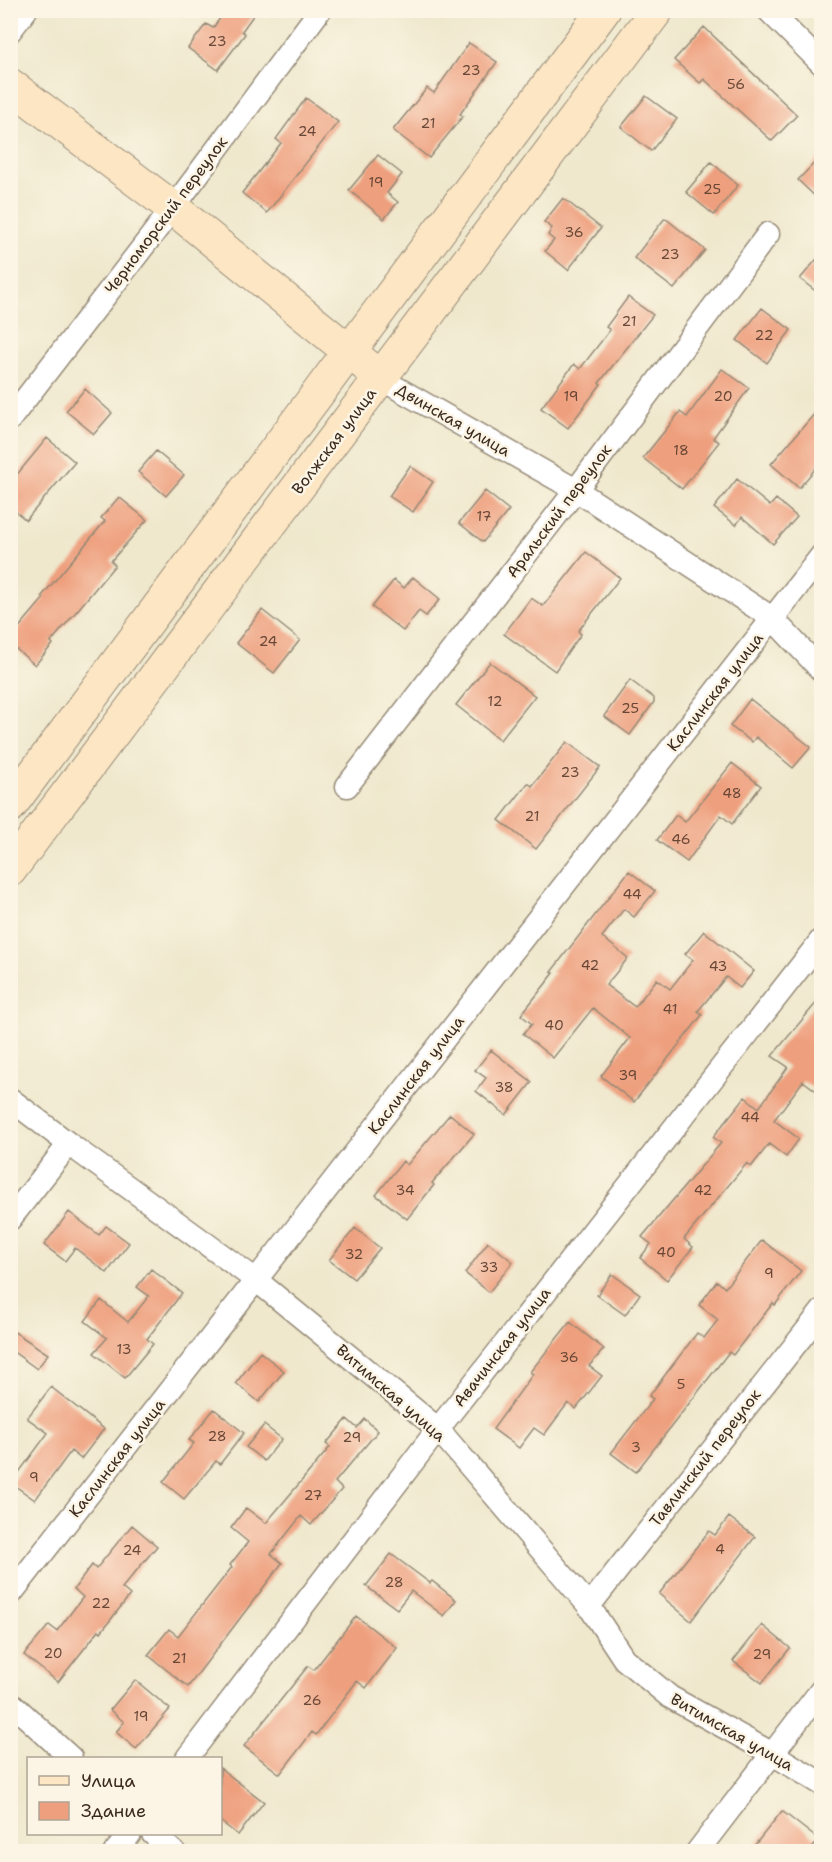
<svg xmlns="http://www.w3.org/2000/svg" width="832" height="1862" viewBox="0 0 832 1862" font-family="'Shantell Sans',sans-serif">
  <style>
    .building { fill: #ee9f7d }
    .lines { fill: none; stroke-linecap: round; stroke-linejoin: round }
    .street-casing { stroke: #958976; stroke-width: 25 }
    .secondary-casing { stroke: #958976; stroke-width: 35 }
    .street { stroke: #fff; stroke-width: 22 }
    .secondary { stroke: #fce6c4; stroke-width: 33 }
    .labels { text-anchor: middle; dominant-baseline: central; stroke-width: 5; stroke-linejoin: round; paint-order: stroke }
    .number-label { font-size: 14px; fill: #684736 }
    .street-label { font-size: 16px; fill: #3b2a1e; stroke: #fcf5e5 }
  </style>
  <rect width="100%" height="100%" fill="#fcf5e5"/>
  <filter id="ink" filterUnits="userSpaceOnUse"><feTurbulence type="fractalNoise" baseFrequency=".0167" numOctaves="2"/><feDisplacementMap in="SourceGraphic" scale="12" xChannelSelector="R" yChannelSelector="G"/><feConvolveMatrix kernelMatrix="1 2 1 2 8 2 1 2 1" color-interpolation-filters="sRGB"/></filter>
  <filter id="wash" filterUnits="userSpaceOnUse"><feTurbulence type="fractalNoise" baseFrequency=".008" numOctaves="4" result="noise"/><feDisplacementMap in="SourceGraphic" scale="24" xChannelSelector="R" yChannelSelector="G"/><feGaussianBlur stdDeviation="1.35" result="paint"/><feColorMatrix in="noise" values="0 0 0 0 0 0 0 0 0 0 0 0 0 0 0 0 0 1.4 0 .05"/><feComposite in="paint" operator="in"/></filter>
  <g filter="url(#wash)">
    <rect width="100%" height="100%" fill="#efe8cd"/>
    <g id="blocks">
      <path class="building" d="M226 10H257L242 31 245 34 218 70 188 48 206 24 213 28Z
        M704 27 797 115 772 141 704 79 700 83 674 60Z
        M469 43 497 62 460 114 463 116 429 158 393 130 427 88 434 93Z
        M646 96 677 119 651 151 621 127Z
        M306 98 338 122 267 213 242 193 281 143 276 139Z
        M378 155 402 174 387 193 398 202 384 219 349 190Z
        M822 155V203L798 180Z
        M711 162 738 185 714 215 686 192Z
        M563 198 601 228 568 270 545 251 554 240 548 235 552 228 544 222Z
        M665 218 705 250 674 289 634 258Z
        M822 253V296L800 279Z
        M628 297 653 315 599 383 601 384 568 428 541 408 574 364 580 369 610 330 606 327Z
        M762 308 791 330 767 363 737 340Z
        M722 369 749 388 713 438 719 442 682 489 643 458 680 412 687 417Z
        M85 389 112 413 94 434 66 411Z
        M822 405V461L799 488 771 464Z
        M47 438 75 462 26 520 10 507V483Z
        M156 451 184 475 166 496 138 472Z
        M410 466 433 482 413 512 389 496Z
        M737 479 770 506 776 499 797 517 773 544 742 517 736 525 714 508Z
        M485 491 509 510 483 542 459 523Z
        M119 497 147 520 111 561 115 565 51 642 53 644 35 665 10 644V638L44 598 42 596 105 521 101 518Z
        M586 552 620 578 578 631 581 634 555 671 504 634 531 598 543 606Z
        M413 577 440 599 426 616 419 611 403 631 372 607 394 580 404 588Z
        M262 610 300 640 274 673 236 643Z
        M490 662 535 696 500 740 456 705Z
        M630 680 654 698V702L630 735 604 716Z
        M750 699 811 747 793 768 756 737 752 742 730 726Z
        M567 742 600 767 536 849 499 820 528 783 532 786Z
        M732 763 761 786 732 824 721 815 687 862 657 840 676 815 685 822Z
        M629 871 655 891 634 917 624 909 602 937 628 958 606 985 635 1007 657 979 670 989 693 960 685 954 704 931 754 971 740 988 726 977 698 1011 702 1015 634 1102 601 1076 630 1038 593 1008 553 1058 523 1034 532 1024 521 1015 554 973 551 972Z
        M822 996V1095L803 1081 774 1120 799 1139 786 1157 769 1144 751 1167 747 1163 684 1239 693 1247 667 1280 640 1258 651 1244 642 1237 721 1143 713 1137 745 1097 759 1108 788 1067 772 1056Z
        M491 1050 532 1082 506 1115 476 1091 486 1078 475 1070Z
        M450 1114 474 1134 432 1183 434 1185 407 1219 376 1195 403 1161 407 1165Z
        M69 1212 99 1235 106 1226 129 1243 107 1273 75 1248 65 1261 44 1245Z
        M355 1228 380 1248 354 1279 329 1260Z
        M762 1240 801 1271 775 1305 773 1303 733 1355 729 1352 636 1472 611 1453 653 1399 649 1396 697 1333 704 1338 718 1320 699 1305 717 1281 725 1288Z
        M488 1242 513 1262 489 1292 465 1273Z
        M151 1269 182 1293 147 1339 153 1344 125 1378 94 1353 107 1338 85 1321 101 1300 128 1322 149 1296 137 1287Z
        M612 1274 640 1294 625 1315 597 1295Z
        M570 1322 604 1349 589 1366 602 1376 576 1409 568 1403 544 1435 534 1428 519 1448 493 1429 533 1374 530 1372Z
        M10 1329 48 1354 37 1369 11 1350Z
        M260 1352 284 1371 259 1402 236 1383Z
        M51 1387 104 1429 81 1459 71 1451 35 1500 11 1483 48 1433 27 1418Z
        M214 1409 244 1433 220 1464 216 1461 184 1499 163 1482 194 1443 189 1440Z
        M347 1419 357 1428 365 1419 378 1431 335 1482 342 1489 311 1525 301 1516 271 1554 282 1563 188 1687 148 1655 169 1629 178 1636 232 1567 230 1565 248 1542 231 1528 246 1508 266 1523 330 1447 326 1444Z
        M264 1425 282 1439 264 1461 246 1447Z
        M729 1517 755 1537 691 1621 659 1594 709 1531 715 1535Z
        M132 1525 157 1546 122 1588 130 1595 101 1632 99 1630 58 1682 24 1655 49 1625 57 1631 83 1597 74 1589 92 1565 96 1569Z
        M391 1554 430 1583 432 1581 456 1600 444 1616 411 1591 397 1609 366 1586Z
        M356 1616 397 1648 366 1688 357 1681 316 1735 312 1732 280 1774 244 1746 308 1666 314 1670Z
        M762 1625 790 1648 762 1683 733 1661Z
        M135 1680 170 1709 136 1749 116 1732 124 1722 110 1710Z
        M220 1768 264 1802 238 1835 220 1821Z
        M782 1811 819 1840 810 1851H750Z"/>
    </g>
  </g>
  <g filter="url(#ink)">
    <use href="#blocks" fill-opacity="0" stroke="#958976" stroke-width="1.5"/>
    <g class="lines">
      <defs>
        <path id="street" d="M768 10 822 64
          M10 31 26 10
          M381 379 576 490 772 618 822 671
          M10 419 173 208 320 10
          M347 786 576 490 768 234
          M10 1099 69 1144 256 1280 438 1429 589 1606 624 1659 670 1697 771 1753 822 1784
          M10 1219 69 1144
          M10 1595 822 555
          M589 1606 822 1311
          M10 1702 71 1758
          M187 1758 438 1429 822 939
          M153 1834 174 1852
          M115 1852 130 1834
          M697 1852 822 1689"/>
        <path id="secondary" d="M10 85 173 208 367 366
          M10 806 604 10
          M10 870 657 10"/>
      </defs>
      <use href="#street" class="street-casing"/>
      <use href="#secondary" class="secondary-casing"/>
      <use href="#street" class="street"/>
      <use href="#secondary" class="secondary"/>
    </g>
  </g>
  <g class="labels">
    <g class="number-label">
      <text x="217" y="41">23</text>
      <text x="471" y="70">23</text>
      <text x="736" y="84">56</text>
      <text x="428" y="123">21</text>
      <text x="307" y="131">24</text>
      <text x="376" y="182">19</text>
      <text x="712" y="189">25</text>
      <text x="574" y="232">36</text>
      <text x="670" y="254">23</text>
      <text x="629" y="321">21</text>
      <text x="764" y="335">22</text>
      <text x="571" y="396">19</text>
      <text x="723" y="396">20</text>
      <text x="681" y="450">18</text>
      <text x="484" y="516">17</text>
      <text x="268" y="641">24</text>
      <text x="495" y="701">12</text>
      <text x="630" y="708">25</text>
      <text x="570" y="772">23</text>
      <text x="732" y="793">48</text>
      <text x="532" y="816">21</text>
      <text x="681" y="839">46</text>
      <text x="632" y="894">44</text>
      <text x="590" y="965">42</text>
      <text x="718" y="966">43</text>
      <text x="670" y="1009">41</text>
      <text x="554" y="1025">40</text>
      <text x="628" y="1075">39</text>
      <text x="504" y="1087">38</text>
      <text x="750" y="1117">44</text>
      <text x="405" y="1190">34</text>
      <text x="703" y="1190">42</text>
      <text x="666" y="1252">40</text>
      <text x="354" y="1254">32</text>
      <text x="489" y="1267">33</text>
      <text x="769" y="1273">9</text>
      <text x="124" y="1349">13</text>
      <text x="569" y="1357">36</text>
      <text x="681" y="1384">5</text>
      <text x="217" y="1436">28</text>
      <text x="352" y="1437">29</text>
      <text x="636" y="1447">3</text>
      <text x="34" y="1477">9</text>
      <text x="313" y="1495">27</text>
      <text x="720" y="1549">4</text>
      <text x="132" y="1550">24</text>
      <text x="394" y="1582">28</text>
      <text x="101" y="1603">22</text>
      <text x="53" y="1653">20</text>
      <text x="762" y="1654">29</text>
      <text x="179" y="1658">21</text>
      <text x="312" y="1700">26</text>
      <text x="141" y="1716">19</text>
    </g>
    <g class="street-label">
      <text transform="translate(166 215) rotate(-53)">Черноморский переулок</text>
      <text transform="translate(453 420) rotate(30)">Двинская улица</text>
      <text transform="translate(334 441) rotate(-53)">Волжская улица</text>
      <text transform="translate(559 511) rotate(-53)">Аральский переулок</text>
      <text transform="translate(715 692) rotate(-52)">Каслинская улица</text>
      <text transform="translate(416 1075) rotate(-52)">Каслинская улица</text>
      <text transform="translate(502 1347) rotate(-52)">Авачинская улица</text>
      <text transform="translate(391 1393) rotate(41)">Витимская улица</text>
      <text transform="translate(117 1458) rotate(-52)">Каслинская улица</text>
      <text transform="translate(705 1458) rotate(-52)">Тавлинский переулок</text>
      <text transform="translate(732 1732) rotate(30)">Витимская улица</text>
    </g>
  </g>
  <rect width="832" height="1862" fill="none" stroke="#fcf5e5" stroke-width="36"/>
  <rect x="27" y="1757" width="195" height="78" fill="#fcf5e5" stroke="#afa495" stroke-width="1.5"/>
  <rect x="39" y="1776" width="30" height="9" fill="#fce6c4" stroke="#afa495" stroke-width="1.5"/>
  <text x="81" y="1787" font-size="18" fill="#3b2a1e">Улица</text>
  <rect x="39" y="1802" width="30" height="18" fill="#ee9f7d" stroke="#afa495" stroke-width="1.5"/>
  <text x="81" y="1817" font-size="18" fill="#3b2a1e">Здание</text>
</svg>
